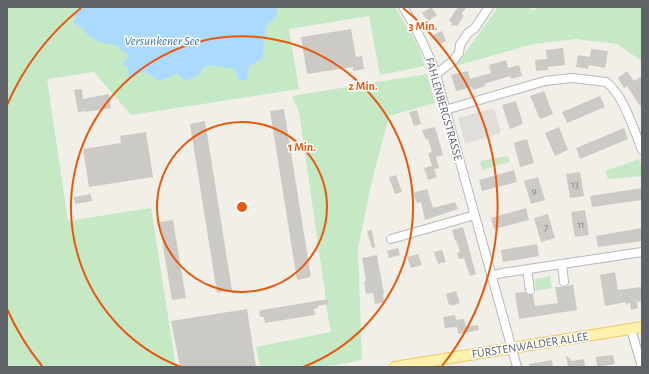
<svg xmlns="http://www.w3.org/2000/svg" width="649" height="374" viewBox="0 0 649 374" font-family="'Alegreya Sans',sans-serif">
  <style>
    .industrial { fill: #e0deda }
    .green { fill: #c5e8c5 }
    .water { fill: #aadaff }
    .building { fill: #cccac5 }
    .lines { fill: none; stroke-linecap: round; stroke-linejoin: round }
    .minor-casing { stroke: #b5b8bc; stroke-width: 10 }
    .major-casing { stroke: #f2c960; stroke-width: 12 }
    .minor { stroke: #fff; stroke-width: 8 }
    .major { stroke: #fff2af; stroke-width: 10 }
    .ring { fill: none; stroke: #e8590c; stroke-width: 2 }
    .labels { text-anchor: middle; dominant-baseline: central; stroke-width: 3; stroke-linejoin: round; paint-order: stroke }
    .number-label { font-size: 10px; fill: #7a7d7f }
    .street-label { font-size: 12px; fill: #5f6368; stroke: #fff }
    .water-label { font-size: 13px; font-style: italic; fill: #4174aa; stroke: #fff }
    .centre { fill: #e8590c; stroke: #fff; stroke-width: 2 }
    .ring-label { font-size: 12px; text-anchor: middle; font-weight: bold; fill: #e8590c; stroke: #fff; stroke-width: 3; stroke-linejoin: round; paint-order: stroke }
  </style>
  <rect width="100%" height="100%" fill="#f1efe8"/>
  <path class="industrial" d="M494 108 501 133 465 144 458 118Z"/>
  <path class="green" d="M7 7H395L418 46 425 66 380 75 369 16 289 29 299 89 131 115 94 72 47 79 68 221 151 208 176 367H7Z
    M498 7H528L534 11 537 7H642V63L639 59 617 44 576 39 533 44 456 66Z
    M427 74 435 103 389 116 371 185 358 248 362 359C329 370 294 367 260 367L256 347 331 332 326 305 329 304 328 299H326L299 112 292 96Z
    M508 156 510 162 482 170 480 161Z
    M639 159 642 168V176L608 179 605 171Z
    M550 276 552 288 536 291 535 279Z"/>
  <path class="water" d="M81 7H277L276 16 266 27 263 57 249 67 246 81 238 79 235 69 210 65 203 68 199 75 185 81 177 73 168 78 159 81 154 77 144 71 129 79 128 67 122 64 130 56 115 45 99 42 89 36 82 28 74 23 76 11Z"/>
  <path class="building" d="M431 7 437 15 428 21 422 13Z
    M458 7H467L461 14 464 16 457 26 454 25 451 26 452 23 449 20Z
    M351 29 356 57 362 56 364 69 353 71V67L307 74 301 37Z
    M442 31 446 41 438 45 433 35Z
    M563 48 565 65 548 67V70L536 71 535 60 547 59 546 50Z
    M591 49 608 51 605 68 589 65 588 69 576 67 578 55 590 57Z
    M506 60 508 68 519 65 522 76 511 79 510 76 484 84 485 86 473 90 472 87 456 91 451 75 468 71 470 79 491 73 489 65Z
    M627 71 634 81 642 76V109L627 86 624 88 618 78Z
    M82 89 83 99 109 94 111 108 85 112V111L78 112 74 90Z
    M544 91 553 114 540 119 530 96Z
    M600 96 605 107 567 123 562 112Z
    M516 101 523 124 510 129 502 105Z
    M284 109 311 277 297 280 270 111Z
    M417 110 421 124 414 126 409 112Z
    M205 121 232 290 217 293 190 124Z
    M435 127 443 155 436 157 439 168 434 169 437 177 428 180 424 168 432 166 428 153 432 152 428 139 426 140 422 130Z
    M559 127 568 150 555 156 545 133Z
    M624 128 628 139 580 159 576 148Z
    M146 132 153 177 89 187 83 149 121 143 120 136Z
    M527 139 534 163 520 167 514 143Z
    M514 170 517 182 482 191 479 180Z
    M580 172 584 196 570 198 566 174Z
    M396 175 402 192 395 194 389 177Z
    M538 177 545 200 531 204 524 181Z
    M642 188V200L592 207 590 196Z
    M427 189 433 208 455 202 458 209 425 220 421 202 417 203 413 193Z
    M91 194 92 201 75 204 74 197Z
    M526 208 529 220 494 229 491 218Z
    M585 210 589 235 575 237 571 212Z
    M548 214 555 238 541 242 534 218Z
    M173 220 186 298 172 300 159 222Z
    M463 227 476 274 470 276 464 258 459 259 457 253 460 252 456 240 455 241 452 230Z
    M642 228V241L598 247 596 236Z
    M372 230 375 247 372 248 367 231Z
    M537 244 539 256 503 262 501 250Z
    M398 248 400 255 389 258 387 251Z
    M442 250 446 262 438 264 434 252Z
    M418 254 422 265 411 268 407 257Z
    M377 255 384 294 383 295 384 302 375 304 373 293 366 294 364 281H366L362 258Z
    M615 272 618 290 642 287V301L637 302 638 308 631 310 630 303 626 304V302L605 306 600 275Z
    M573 284 577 310 519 319 515 293 525 292 528 295 533 294 535 306 558 303 555 287H565Z
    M456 291 460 303 451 306V304L449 305 446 294Z
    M328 299 329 304 318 306V308L314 309 315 315 265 323 264 317H260L259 311 262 310Z
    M247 309 256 367H180L171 321Z
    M455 315 456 320 464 319 466 327 478 325 479 330 458 334 457 327 445 328 443 317Z
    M566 355 572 361 584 359 585 367H568Z
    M613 355 615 364 603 366V367H597L596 357Z
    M552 360 553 367H530L529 364Z"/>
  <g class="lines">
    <defs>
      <path id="minor" d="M403 7C416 27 425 47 434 68L517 367
        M435 74 439 72 453 61 459 53 460 45 468 33 475 28 489 7
        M445 110 545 81 572 78 606 82C623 94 634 130 642 150
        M391 239 475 215
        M562 264 564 282
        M527 270 530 290
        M491 276 502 273 642 252
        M631 329 642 367"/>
      <path id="major" d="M395 367 642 327"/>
    </defs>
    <use href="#minor" class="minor-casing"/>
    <use href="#major" class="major-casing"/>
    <use href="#minor" class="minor"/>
    <use href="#major" class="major"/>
  </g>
  <g class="ring">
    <circle cx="242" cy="207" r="85"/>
    <path d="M181 367A171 171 0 1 1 303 367"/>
    <path d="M42 366A256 256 0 0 1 7 309M7 105A256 256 0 0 1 81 8M403 8A256 256 0 0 1 442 366"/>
  </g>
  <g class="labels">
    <g class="number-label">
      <text x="575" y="185">13</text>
      <text x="534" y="191">9</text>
      <text x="581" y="225">11</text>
      <text x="546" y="228">7</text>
    </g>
    <g class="street-label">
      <text transform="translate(444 109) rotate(74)">FAHLENBERGSTRASSE</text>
      <text transform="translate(530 345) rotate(-9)">FÜRSTENWALDER ALLEE</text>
    </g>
    <g class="water-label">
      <text x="162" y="41">Versunkener See</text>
    </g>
  </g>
  <circle cx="242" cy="207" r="6" class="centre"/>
  <g class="ring-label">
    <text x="423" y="30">3 Min.</text>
    <text x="363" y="90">2 Min.</text>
    <text x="302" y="151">1 Min.</text>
  </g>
  <rect width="649" height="374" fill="none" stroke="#5f6368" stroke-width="16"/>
</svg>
